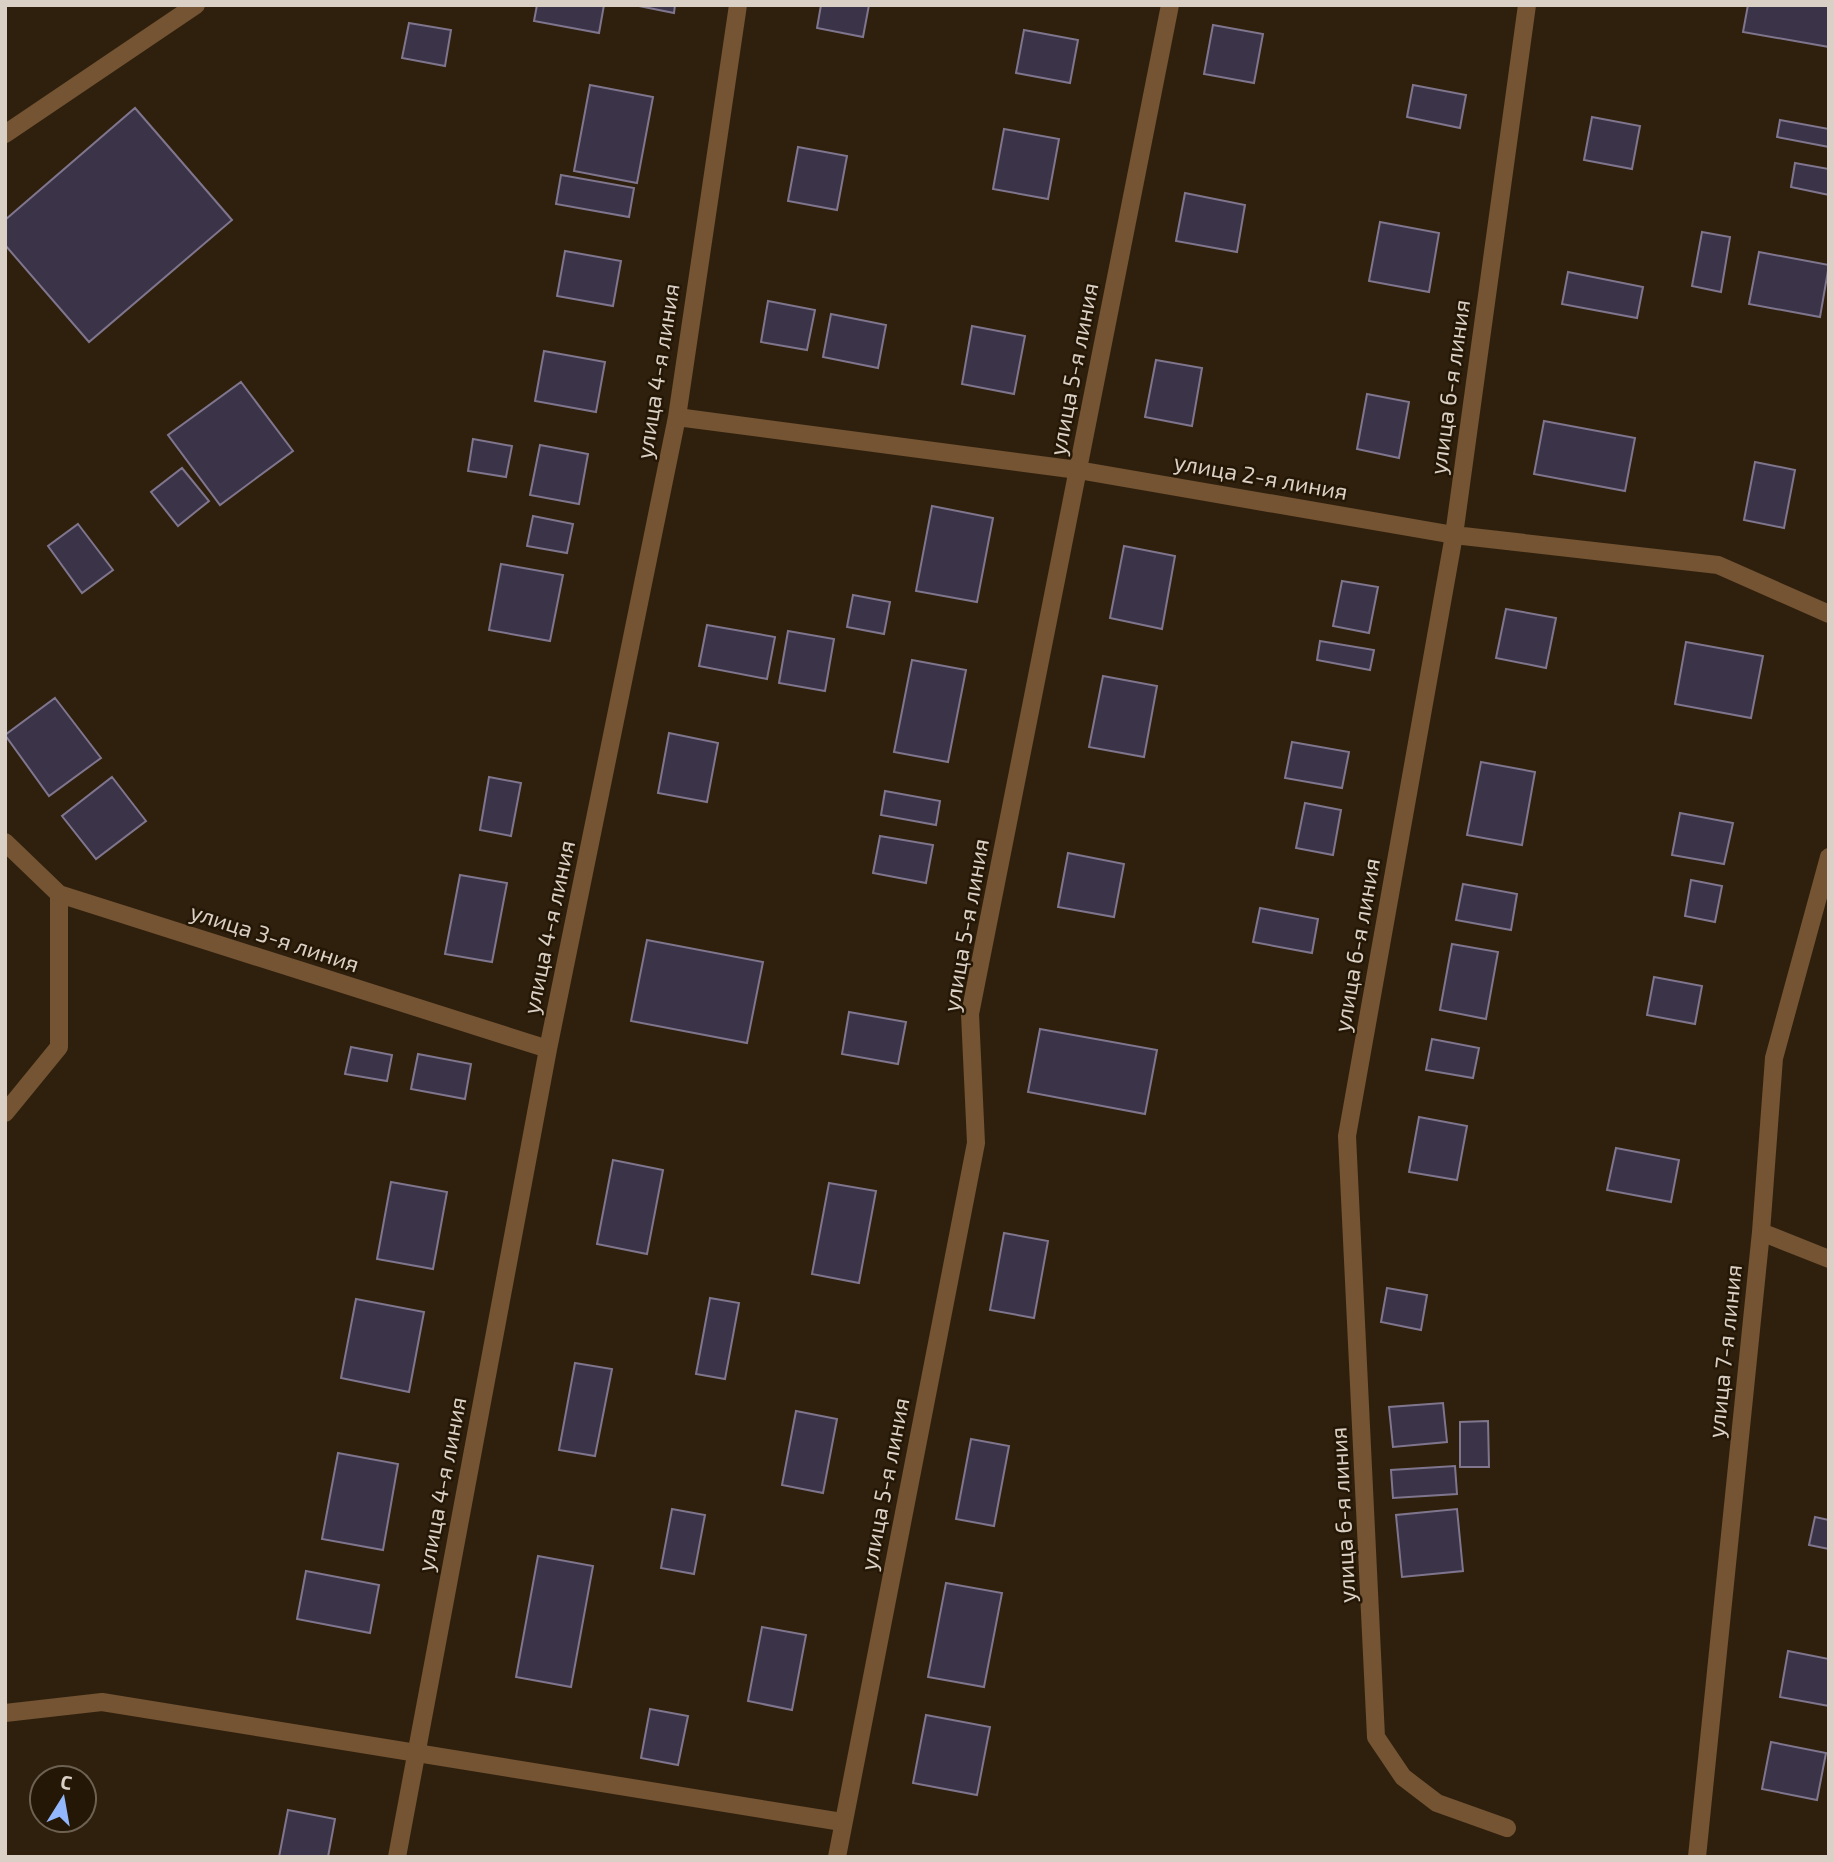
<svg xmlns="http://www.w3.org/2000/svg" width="1834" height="1862" viewBox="0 0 1834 1862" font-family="'Exo 2',sans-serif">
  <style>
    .building { fill: #3b3348; stroke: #7f768e; stroke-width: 2 }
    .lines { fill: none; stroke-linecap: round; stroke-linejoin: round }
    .service { stroke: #745433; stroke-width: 18 }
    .minor { stroke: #745433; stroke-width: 18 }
    .tertiary { stroke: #745433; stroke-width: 18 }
    .labels { text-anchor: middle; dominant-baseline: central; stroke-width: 5; stroke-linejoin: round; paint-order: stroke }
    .street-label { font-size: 23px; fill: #dad0c5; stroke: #251705 }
  </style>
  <rect width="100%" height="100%" fill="#2f200e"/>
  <path class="building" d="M537 5H604L599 33 534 21Z
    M634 5H675L674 13Z
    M821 5H869L863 37 817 28Z
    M1748 5H1829V47L1743 32Z
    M409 23 451 30 445 66 402 58Z
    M1213 25 1263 34 1254 83 1204 74Z
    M1024 30 1078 40 1070 83 1016 73Z
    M590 85 653 97 637 183 574 171Z
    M1413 85 1466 95 1460 128 1407 117Z
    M135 108 232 220 89 342 5 245V220Z
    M1592 117 1640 126 1632 169 1584 160Z
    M1780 120 1829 129V147L1777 137Z
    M1004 129 1059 139 1048 199 993 189Z
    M798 147 847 156 837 210 788 201Z
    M1795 163 1829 169V195L1791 187Z
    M561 175 634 188 629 217 556 204Z
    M1185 193 1245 205 1237 252 1176 241Z
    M1380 222 1439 233 1429 292 1369 281Z
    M1702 232 1730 237 1721 292 1692 286Z
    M565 251 621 261 613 306 557 296Z
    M1759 252 1829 265 1820 317 1749 304Z
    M1568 272 1643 287 1637 318 1562 304Z
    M768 301 815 310 807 350 761 342Z
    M831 314 886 325 878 368 823 357Z
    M972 326 1025 336 1014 394 962 384Z
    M544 351 605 362 596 412 535 401Z
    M1156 360 1202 368 1192 426 1145 417Z
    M241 382 293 451 220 505 168 435Z
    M1367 394 1409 402 1399 458 1357 449Z
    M1544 421 1635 438 1625 491 1534 474Z
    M473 439 512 446 506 477 468 471Z
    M540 445 588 454 579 504 530 495Z
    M1755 462 1795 470 1784 528 1744 520Z
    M182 468 209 501 178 526 151 492Z
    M932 506 993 518 977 602 916 591Z
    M533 516 573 524 567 553 527 546Z
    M78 524 113 570 82 593 48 546Z
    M1124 546 1175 556 1162 629 1110 618Z
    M501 564 563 575 550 641 489 630Z
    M1342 581 1378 587 1369 633 1333 626Z
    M853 595 890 602 884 634 847 627Z
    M1506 609 1556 618 1546 668 1496 658Z
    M707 625 775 637 767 679 699 666Z
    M788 631 834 639 825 691 779 683Z
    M1320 641 1374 650 1370 670 1317 660Z
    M1686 642 1763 656 1751 718 1675 704Z
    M912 660 966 670 948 762 894 752Z
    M1103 676 1157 686 1144 757 1089 747Z
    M55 698 101 758 49 796 5 735Z
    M669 733 718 743 707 802 658 793Z
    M1292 742 1349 752 1342 788 1285 778Z
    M1481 762 1535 772 1522 845 1467 835Z
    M112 777 146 821 96 859 62 816Z
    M489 777 521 783 511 836 480 830Z
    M885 791 940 801 936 825 881 815Z
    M1305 803 1341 810 1333 855 1296 848Z
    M1680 813 1733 823 1724 864 1672 855Z
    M880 836 933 845 926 883 873 873Z
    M1068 853 1124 864 1114 917 1058 907Z
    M460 875 507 883 492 962 445 954Z
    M1691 880 1722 886 1715 922 1685 916Z
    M1463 884 1517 894 1511 930 1456 920Z
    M1260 908 1318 919 1312 953 1253 942Z
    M647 940 763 962 747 1043 631 1021Z
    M1452 944 1498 952 1486 1019 1440 1010Z
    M1654 977 1702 986 1695 1024 1647 1015Z
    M849 1012 906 1022 898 1064 842 1054Z
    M1040 1029 1157 1050 1145 1114 1028 1092Z
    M1432 1039 1479 1048 1473 1078 1426 1070Z
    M351 1047 392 1055 387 1081 345 1074Z
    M418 1054 471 1064 465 1099 411 1089Z
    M1419 1117 1467 1126 1457 1180 1409 1172Z
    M1616 1148 1679 1160 1671 1202 1607 1190Z
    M613 1160 663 1170 647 1254 597 1244Z
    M391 1182 447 1192 433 1269 377 1259Z
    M829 1183 876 1191 859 1283 812 1274Z
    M1004 1233 1048 1241 1034 1318 990 1310Z
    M1387 1288 1427 1295 1421 1330 1381 1322Z
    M710 1298 739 1303 725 1379 696 1374Z
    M356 1299 424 1312 409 1392 341 1378Z
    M575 1363 612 1369 595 1456 559 1450Z
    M1443 1403 1447 1442 1393 1447 1389 1407Z
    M796 1411 837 1419 823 1493 782 1485Z
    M1488 1421 1489 1467H1460V1422Z
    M971 1439 1009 1446 994 1526 956 1519Z
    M338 1453 398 1464 383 1550 322 1539Z
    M1455 1466 1457 1494 1393 1498 1391 1470Z
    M672 1509 705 1515 694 1574 661 1568Z
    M1457 1509 1463 1571 1402 1577 1396 1515Z
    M1815 1517 1829 1520V1549L1809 1545Z
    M538 1556 593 1566 571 1687 516 1677Z
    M306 1571 379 1585 370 1633 297 1619Z
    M946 1583 1002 1593 984 1687 928 1677Z
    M762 1627 806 1635 792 1710 748 1701Z
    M1788 1651 1829 1659V1706L1780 1697Z
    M650 1709 688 1716 678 1765 641 1758Z
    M926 1715 990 1727 977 1795 913 1783Z
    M1771 1742 1826 1753 1817 1800 1762 1789Z
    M288 1810 335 1819 328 1857H279Z"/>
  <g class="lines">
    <path class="service" d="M5 1113 59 1047V894
      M5 1713 102 1702 842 1822"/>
    <path class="minor" d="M677 417 1078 470 1454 535 1718 565 1829 614
      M5 842 59 894 548 1049
      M1761 1232 1829 1259
      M1507 1828 1437 1803 1403 1777 1376 1737 1347 1136 1454 535 1527 5
      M397 1857 548 1049 677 417 738 5
      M837 1857 976 1143 970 1014 1170 5
      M1697 1857 1761 1232 1774 1058 1829 857"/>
    <path class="tertiary" d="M5 134 196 5"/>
  </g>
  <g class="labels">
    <g class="street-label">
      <text transform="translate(1073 369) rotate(-79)">улица 5-я линия</text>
      <text transform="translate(657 371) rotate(-81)">улица 4-я линия</text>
      <text transform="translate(1449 387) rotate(-82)">улица 6-я линия</text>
      <text transform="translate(1261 476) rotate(10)">улица 2-я линия</text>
      <text transform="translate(965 925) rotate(-80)">улица 5-я линия</text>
      <text transform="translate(548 927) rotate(-78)">улица 4-я линия</text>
      <text transform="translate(275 937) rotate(18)">улица 3-я линия</text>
      <text transform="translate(1356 945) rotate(-80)">улица 6-я линия</text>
      <text transform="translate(1724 1351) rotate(-84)">улица 7-я линия</text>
      <text transform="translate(441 1484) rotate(-79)">улица 4-я линия</text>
      <text transform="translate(884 1484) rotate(-79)">улица 5-я линия</text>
      <text transform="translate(1342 1515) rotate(-93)">улица 6-я линия</text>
    </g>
  </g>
  <rect width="1834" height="1862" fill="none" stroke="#dad0c5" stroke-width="14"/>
  <g transform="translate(63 1799) rotate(11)"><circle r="33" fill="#251705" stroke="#6d6152" stroke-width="2"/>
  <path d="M0-5L12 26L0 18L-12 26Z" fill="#92b7fd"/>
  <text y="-10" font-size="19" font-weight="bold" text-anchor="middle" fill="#dad0c5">С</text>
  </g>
</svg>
